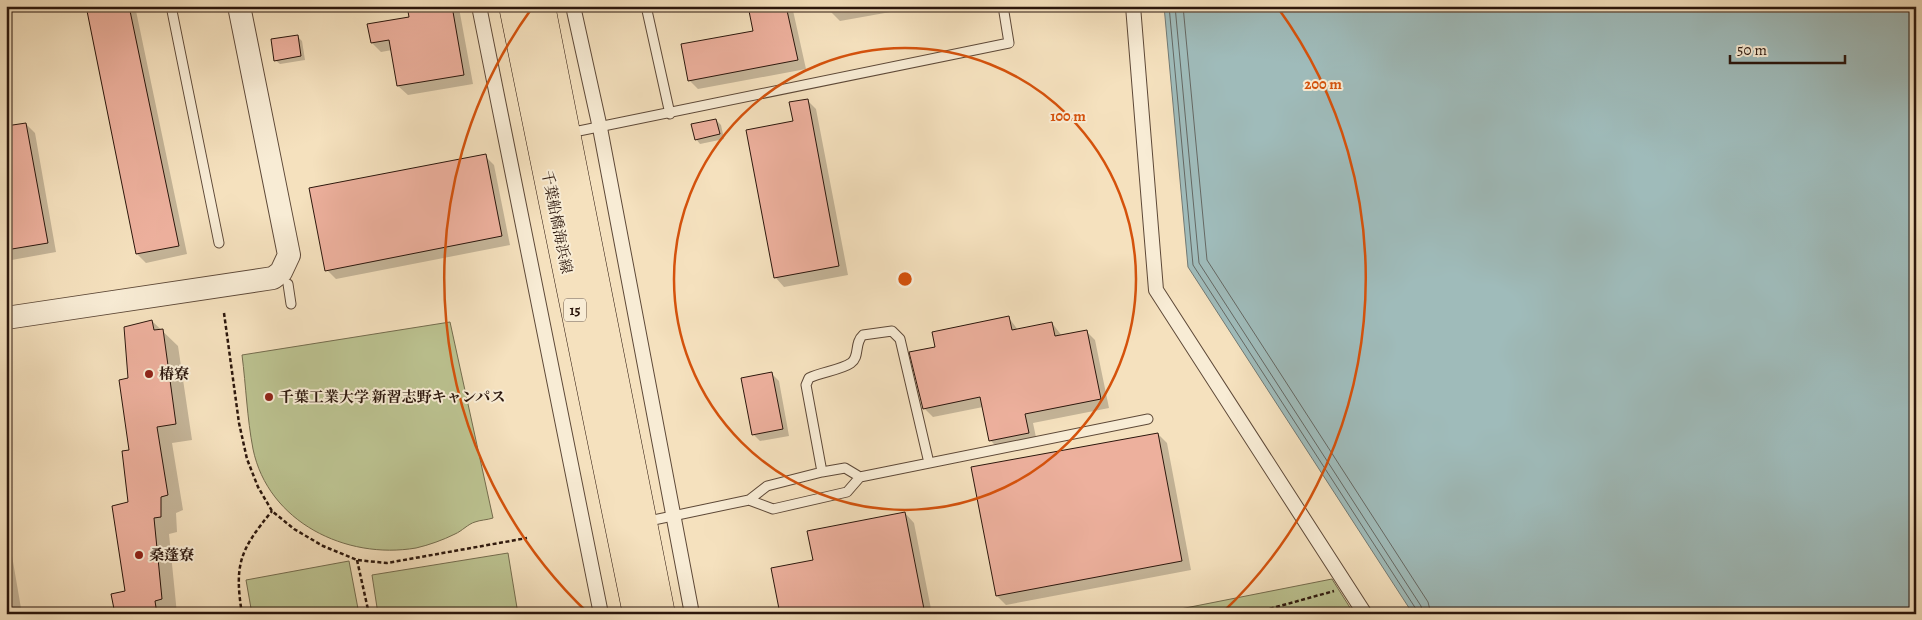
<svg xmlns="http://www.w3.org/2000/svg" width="1922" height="620" viewBox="0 0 1922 620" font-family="Alegreya,'Noto Serif JP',serif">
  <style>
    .green { fill: #bcc391; stroke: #746c4e }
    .water { fill: #9fbbba; stroke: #717974 }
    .shadow { fill: #0003 }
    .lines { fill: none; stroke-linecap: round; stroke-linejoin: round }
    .shore { stroke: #656863; stroke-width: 1 }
    .building { fill: #edb09d; stroke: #2b160c }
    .service-casing { stroke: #5e4938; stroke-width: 11 }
    .pedestrian-casing { stroke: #5e4938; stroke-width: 16 }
    .tertiary-casing { stroke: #5e4938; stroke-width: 24 }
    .primary-casing { stroke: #2b160c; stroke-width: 29 }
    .path { stroke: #2b160c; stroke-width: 2.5; stroke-dasharray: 4 2.5; stroke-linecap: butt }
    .service { stroke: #f8ecd5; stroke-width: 9 }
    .pedestrian { stroke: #f8ecd5; stroke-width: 14 }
    .tertiary { stroke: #f8ecd5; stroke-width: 22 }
    .primary { stroke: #f5e1be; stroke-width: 28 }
    .ring { fill: none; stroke: #d5520c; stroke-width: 2.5 }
    .poi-dot { fill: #8f2418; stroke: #f8ecd5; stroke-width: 2 }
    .labels { text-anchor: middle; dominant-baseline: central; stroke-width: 4; stroke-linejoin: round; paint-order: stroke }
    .shield { fill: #f8ecd5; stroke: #685648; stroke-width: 1 }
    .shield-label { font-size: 14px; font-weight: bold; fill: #2b160c }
    .street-label { font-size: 15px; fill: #2b160c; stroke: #f8ecd5 }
    .poi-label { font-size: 15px; font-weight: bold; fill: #2b160c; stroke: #f8ecd5; text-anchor: start }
    .centre { fill: #d5520c; stroke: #f8ecd5; stroke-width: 2.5 }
    .ring-label { font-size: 15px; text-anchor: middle; font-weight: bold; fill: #d5520c; stroke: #f8ecd5; stroke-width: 4; stroke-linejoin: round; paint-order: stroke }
  </style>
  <rect width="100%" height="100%" fill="#f5e1be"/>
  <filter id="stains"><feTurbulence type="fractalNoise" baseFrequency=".004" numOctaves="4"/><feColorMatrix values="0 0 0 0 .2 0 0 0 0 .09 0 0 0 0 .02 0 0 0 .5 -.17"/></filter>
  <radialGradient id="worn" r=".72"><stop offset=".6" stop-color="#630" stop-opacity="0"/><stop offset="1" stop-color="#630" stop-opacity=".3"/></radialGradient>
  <path class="green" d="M450 322 493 518C487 520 480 520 475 522 468 524 462 531 455 534 443 540 429 545 416 548 346 560 268 522 253 449 247 418 246 386 242 355Z
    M508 553 518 614H378L372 575Z
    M349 561 359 614H252L246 580Z
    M1332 579 1354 614H1155Z"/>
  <path class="water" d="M1164 6H1916V614H1413L1188 267Z"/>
  <path class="shadow" d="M86 6H135L187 254 146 263 137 254Z
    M268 6H287L272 9Z
    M408 6 459 8 473 84 408 95 398 86 392 50 381 52 372 43 410 18Z
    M749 6H792L806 69 698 89 689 80 754 32Z
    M830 6H913V8L840 21 831 12Z
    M297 36 302 41 305 60 280 64 275 60Z
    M807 100 816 109 848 275 784 287 776 278 747 131 794 122Z
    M716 120 721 125 724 139 700 144 696 139Z
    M26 124 35 133 56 252 6 261V127Z
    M485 156 494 165 510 245 336 279 327 270Z
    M1009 318 1018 330 1052 323 1062 336 1086 331 1095 340 1109 408 1033 423 1037 442 999 449 990 440 983 407 933 417 924 408 936 348Z
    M152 321 178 346 192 440 172 443 183 510 176 513 177 532 169 534 177 614H116L127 592 131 451 130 379Z
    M772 374 779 381 789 436 760 441 753 434Z
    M1158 434 1167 443 1191 570 1006 605 997 596Z
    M905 513 914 523 932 614H781L814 561Z
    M6 521 22 614H6Z"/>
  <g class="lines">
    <path class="shore" d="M1169 6 1193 265 1416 609 1417 614
      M1175 6 1199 263 1421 606 1423 614
      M1183 6 1207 260 1428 602 1431 614"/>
  </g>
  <path class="building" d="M86 6H129L179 246 136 254Z
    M407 6H452L464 75 397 86 389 40 371 43 367 24 409 17Z
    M748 6H786L798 60 688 81 681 44 753 31Z
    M298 35 301 56 274 61 271 39Z
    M808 99 839 266 774 278 746 130 793 121 789 102Z
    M716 119 720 134 695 140 691 124Z
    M26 123 48 243 6 250V126Z
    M486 154 502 236 325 271 309 188Z
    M1009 316 1012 330 1052 322 1055 336 1087 330 1101 399 1025 414 1029 433 989 441 980 397 923 409 909 352 935 347 932 332Z
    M152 320 154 330 163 329 176 424 157 427 168 495 161 497V517L154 518 162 599 155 601 157 614H115L111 594 125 591 112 506 128 502 122 451 129 450 119 380 128 378 124 327Z
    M772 372 783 429 752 435 741 378Z
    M1158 433 1182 561 996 596 971 467Z
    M905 512 924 609 899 614H780L771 568 813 560 807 531Z"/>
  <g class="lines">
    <defs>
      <path id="service" d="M171 6 219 243
        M646 6 670 114
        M569 133 1009 43 1003 6
        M288 284 291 304
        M822 472 806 385 809 378C821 372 841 370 851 363 860 357 854 343 863 335L892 331 900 339 929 463
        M749 500 773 509 847 492 860 477 1148 419
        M644 522 749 500 767 486 822 472 845 468 860 477"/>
      <path id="pedestrian" d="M479 6 601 614
        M573 6 600 128 692 614
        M1133 6 1156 290 1365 614"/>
      <path id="tertiary" d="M6 318 273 278 281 272 289 255 239 6"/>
      <path id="primary" d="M513 6 637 614
        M541 6 661 614"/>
    </defs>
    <use href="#service" class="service-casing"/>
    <use href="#pedestrian" class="pedestrian-casing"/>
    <use href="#tertiary" class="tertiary-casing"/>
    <use href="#primary" class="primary-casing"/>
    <path class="path" d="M224 313 239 423 247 459 258 487 272 511 294 529 323 546 357 560 387 563 527 538
      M357 560 369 614
      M242 614C234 564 240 550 272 511
      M1251 614 1334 591"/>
    <use href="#service" class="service"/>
    <use href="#pedestrian" class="pedestrian"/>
    <use href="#tertiary" class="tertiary"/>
    <use href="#primary" class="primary"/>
  </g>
  <g class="ring">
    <circle cx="905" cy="279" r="231"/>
    <path d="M588 613A461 461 0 0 1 532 8M1278 8A461 461 0 0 1 1222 613"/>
  </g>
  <g class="poi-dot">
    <circle cx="149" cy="374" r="5"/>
    <circle cx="269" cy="397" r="5"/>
    <circle cx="139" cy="555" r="5"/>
  </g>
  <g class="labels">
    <rect class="shield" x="564" y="298.5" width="22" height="23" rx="4"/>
    <g class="shield-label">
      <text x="575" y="310">15</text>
    </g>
    <g class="street-label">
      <text transform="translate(557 222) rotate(79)">千葉船橋海浜線</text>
    </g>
    <g class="poi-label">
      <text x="159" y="374">椿寮</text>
      <text x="279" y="397">千葉工業大学 新習志野キャンパス</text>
      <text x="149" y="555">桑蓬寮</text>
    </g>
  </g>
  <circle cx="905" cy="279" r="8" class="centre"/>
  <g class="ring-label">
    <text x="1323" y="89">200 m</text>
    <text x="1068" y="121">100 m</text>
  </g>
  <rect width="1922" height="620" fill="none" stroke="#f5e1be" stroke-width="25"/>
  <rect x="8" y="8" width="1907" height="605" fill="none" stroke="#2b160c" stroke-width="2.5"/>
  <rect x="12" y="12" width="1897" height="595" fill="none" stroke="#2b160c"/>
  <path d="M1730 55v8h115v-8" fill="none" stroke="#2b160c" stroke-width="2.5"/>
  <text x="1737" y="55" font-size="15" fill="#2b160c" stroke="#f8ecd5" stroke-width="4" paint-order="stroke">50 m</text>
  <rect width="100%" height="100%" filter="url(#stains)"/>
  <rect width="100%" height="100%" fill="url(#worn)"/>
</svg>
